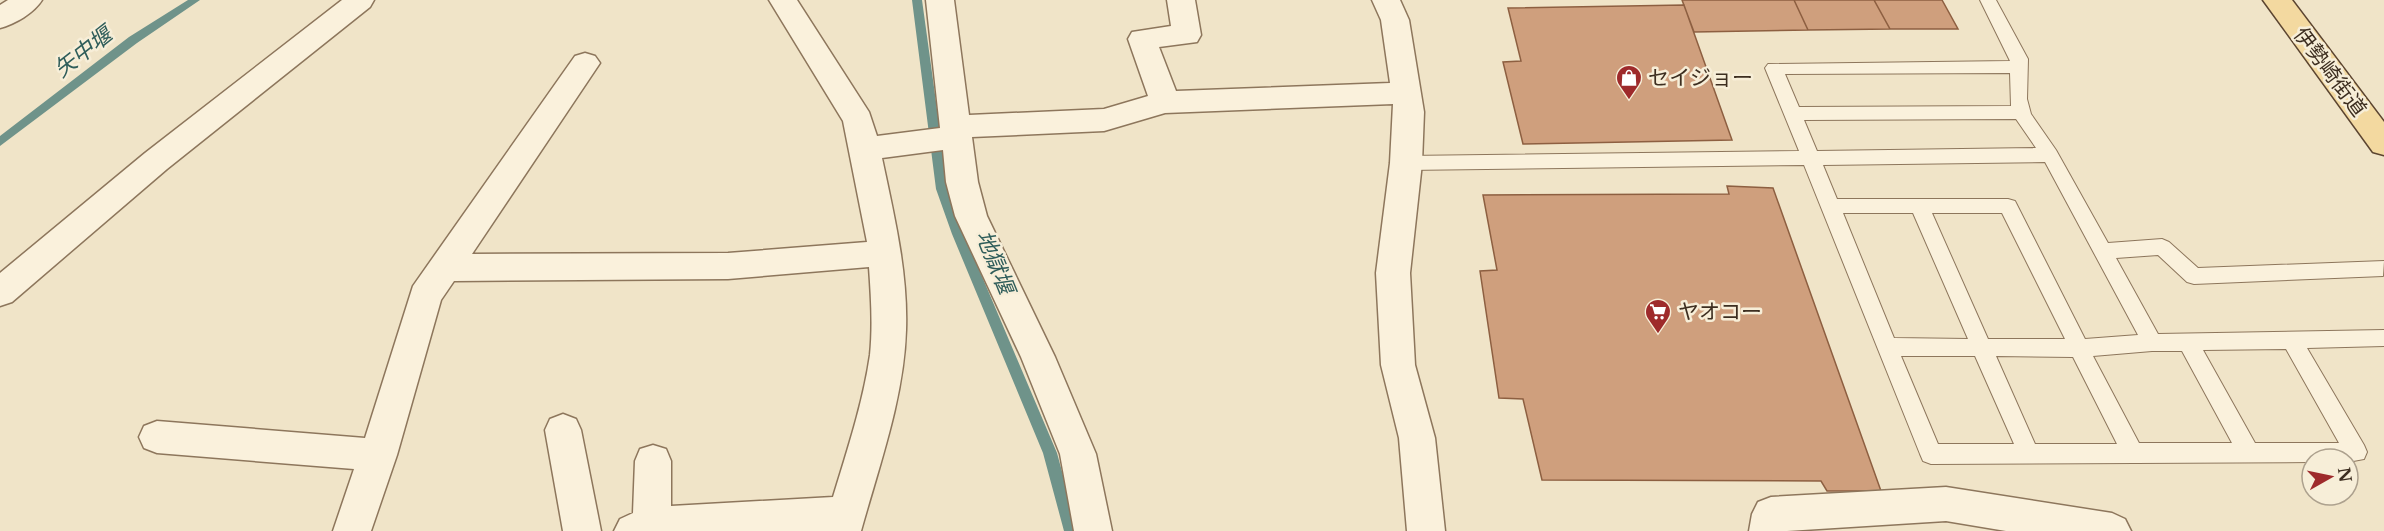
<svg xmlns="http://www.w3.org/2000/svg" width="2384" height="531" viewBox="0 0 2384 531" font-family="'Libre Baskerville','Noto Sans JP',serif">
  <style>
    .lines { fill: none; stroke-linecap: round; stroke-linejoin: round }
    .stream { fill: #6f938a; fill-rule: evenodd }
    .building { fill: #cf9f7d; stroke: #8d5f41; stroke-width: 1.5 }
    .service-casing { stroke: #8d765c; stroke-width: 2 }
    .minor-casing { stroke: #8d765c; stroke-width: 3 }
    .primary-casing { stroke: #5b4430; stroke-width: 3 }
    .service { fill: #faf1dc; fill-rule: evenodd }
    .minor { fill: #faf1dc; fill-rule: evenodd }
    .primary { fill: #f3d9a0; fill-rule: evenodd }
    .labels { text-anchor: middle; dominant-baseline: central; stroke-width: 5; stroke-linejoin: round; paint-order: stroke }
    .street-label { font-size: 21px; fill: #3d2e20; stroke: #f7eed8 }
    .poi-label { font-size: 21px; fill: #3d2e20; stroke: #f7eed8; text-anchor: start }
    .water-label { font-size: 22px; font-style: italic; fill: #2f5d5a; stroke: #f7eed8 }
  </style>
  <rect width="100%" height="100%" fill="#f0e4c8"/>
  <g class="lines">
    <path class="stream" d="M188 0H200L137 43 0 146V136L129 37Z
      M912 0H922L948 189 964 234 1057 453 1078 531H1064L1043 453 952 234 936 189Z"/>
  </g>
  <path class="building" d="M1682 0H1794L1808 30 1694 32Z
    M1794 0H1874L1890 29 1808 30Z
    M1874 0H1942L1958 29H1890Z
    M1684 5 1732 140 1523 144 1503 62 1521 61 1508 8Z
    M1727 186 1773 188 1881 491H1827L1821 481 1542 480 1523 399 1499 398 1480 271 1497 270 1483 195 1729 194Z"/>
  <g class="lines">
    <defs>
      <path id="service" d="M1980 0H1996L2028 59 2027 99 2031 114 2056 150 2108 243 2162 239 2169 242 2198 268 2384 261 2383 276 2194 284 2187 282 2158 255 2116 258 2158 334 2384 330V346L2307 348 2364 445 2367 452 2364 459 2348 462V459H2312V462L1931 464 1923 461 1920 454 1804 165 1406 170 1400 168 1397 163 1400 158 1406 156 1799 151 1765 68 1768 64 2010 61ZM2010 73 2011 106 1799 107 1785 74ZM2016 119 2036 148 1817 151 1804 120ZM2045 162 2138 335 2085 339 2015 201 2008 199H1837L1823 165ZM1843 213H1913L1968 339 1894 338ZM1932 213H2002L2065 339H1988ZM2286 349 2339 443H2255L2203 350ZM2152 351H2182L2232 443H2139L2093 356ZM1901 356H1975L2014 444H1938ZM1996 356 2073 357 2117 444H2035Z"/>
      <path id="minor" d="M8 0H42C34 13 15 24 0 28V5Z
        M342 0H374L370 7 167 169 12 302 0 306V273L145 153Z
        M769 0H797L869 112 877 136 940 128 926 0H954L969 115 1104 109 1148 96 1128 39 1132 32 1171 26 1167 0H1195L1201 35 1197 42 1159 47 1176 91 1390 83 1381 20 1372 0H1400L1409 20 1424 112 1422 163 1410 273 1415 365 1435 438 1445 531H1407L1399 438 1381 365 1376 273 1390 163 1393 104 1165 113 1104 131 972 137 978 182 987 216 1055 357 1096 454 1112 531H1074L1060 454 1021 357 955 216 946 182 943 150 882 158C894 215 908 272 906 330 904 398 879 466 861 531H614L620 519 633 513 635 461 640 449 653 445 666 449 671 461V506L833 497C847 451 863 403 870 355 873 326 871 296 869 267L728 279 454 281 441 300 397 455 371 531H333L354 469 157 453 144 448 139 437 144 426 157 421 365 438 413 286 575 56 585 53 595 56 600 63 472 254 728 253 867 242 843 121Z
        M563 414 576 419 581 430 601 531H563L545 430 550 419Z
        M1946 487 2112 513 2125 519 2131 531H2006L1946 521 1787 531H1749L1752 514 1758 502 1771 497Z"/>
      <path id="primary" d="M2263 0H2292L2384 122V155L2373 152Z"/>
    </defs>
    <use href="#service" class="service-casing"/>
    <use href="#minor" class="minor-casing"/>
    <use href="#primary" class="primary-casing"/>
    <use href="#service" class="service"/>
    <use href="#minor" class="minor"/>
    <use href="#primary" class="primary"/>
  </g>
  <defs>
    <symbol id="shop-pin" viewBox="-11 -11 22 30"><path d="M0 17L-7.5 6A9.5 9.5 0 1 1 7.5 6Z" fill="#9e2a2b" stroke="#f7eed8"/><path d="M-5-2.5h2.3a2.7 3.5 0 0 1 5.4 0H5L5.5 6h-11ZM-1.5-2.5h3a1.5 2.3 0 0 0-3 0Z" fill="#fff"/></symbol>
    <symbol id="supermarket-pin" viewBox="-11 -11 22 30"><path d="M0 17L-7.5 6A9.5 9.5 0 1 1 7.5 6Z" fill="#9e2a2b" stroke="#f7eed8"/><path d="M-6-5.5h2.5l.6 2H6L4.5 2H-2.5L-4.4-4H-6ZM-1.5 3.2a1.3 1.3 0 1 0 .1 0ZM3 3.2a1.3 1.3 0 1 0 .1 0Z" fill="#fff"/></symbol>
  </defs>
  <g fill-rule="evenodd">
    <use href="#shop-pin" x="1614" y="63" width="30" height="40"/>
    <use href="#supermarket-pin" x="1643" y="297" width="30" height="40"/>
  </g>
  <g class="labels">
    <g class="street-label">
      <text transform="translate(2330 72) rotate(53)">伊勢崎街道</text>
    </g>
    <g class="poi-label">
      <text x="1648" y="78">セイジョー</text>
      <text x="1678" y="312">ヤオコー</text>
    </g>
    <g class="water-label">
      <text transform="translate(83 52) rotate(-38)">矢中堰</text>
      <text transform="translate(995 262) rotate(68)">地獄堰</text>
    </g>
  </g>
  <g transform="translate(2330 477) rotate(81)"><circle r="28" fill="#f7eed8" stroke="#ada18e" stroke-width="1.5"/>
  <path d="M0-4.5L10 22L0 15L-10 22Z" fill="#9e2a2b"/>
  <text y="-9" font-size="16" font-weight="bold" text-anchor="middle" fill="#3d2e20">N</text>
  </g>
</svg>
